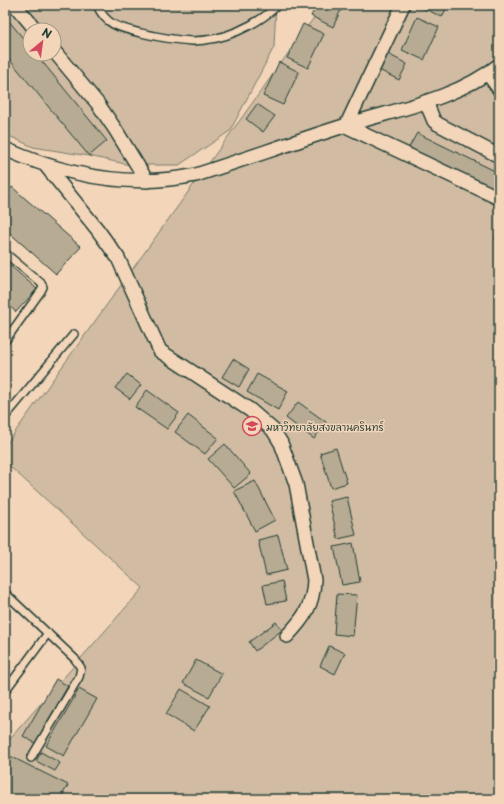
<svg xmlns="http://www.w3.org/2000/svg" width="504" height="804" viewBox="0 0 504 804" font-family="'Playpen Sans','Playpen Sans Thai',sans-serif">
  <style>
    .green { fill: #d1bca3; stroke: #787c6c; fill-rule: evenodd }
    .building { fill: #b8ab94; stroke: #1f3d34 }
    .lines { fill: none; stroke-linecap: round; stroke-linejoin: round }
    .lane-casing { stroke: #1f3d34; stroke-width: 10 }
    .street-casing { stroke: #1f3d34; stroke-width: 16 }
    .lane { stroke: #f3d5b9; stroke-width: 7 }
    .street { stroke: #f3d5b9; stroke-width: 13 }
    .labels { text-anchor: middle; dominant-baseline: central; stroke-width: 3; stroke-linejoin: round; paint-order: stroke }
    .poi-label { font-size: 10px; fill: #1f3d34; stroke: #f3d5b9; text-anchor: start }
  </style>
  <rect width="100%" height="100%" fill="#f3d5b9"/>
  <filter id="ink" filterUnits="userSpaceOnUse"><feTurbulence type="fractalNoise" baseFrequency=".025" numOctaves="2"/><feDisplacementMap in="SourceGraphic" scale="8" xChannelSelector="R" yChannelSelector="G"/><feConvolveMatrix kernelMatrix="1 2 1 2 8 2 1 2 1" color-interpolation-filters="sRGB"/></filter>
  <g filter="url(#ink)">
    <path class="green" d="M5 5H276L274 47 230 131 179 165H130L89 156 33 147 5 134ZM30 30H54V54H30Z
      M323 5H499V799H5V744L143 588 5 462V446Z"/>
    <path class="building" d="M317 5H343L333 27 311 16Z
      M422 5H448L442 17 421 7Z
      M5 16 30 47V54H36L107 141 89 156 5 54Z
      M417 17 439 27 424 60 402 50Z
      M303 24 324 34 308 68 287 58Z
      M388 54 407 64 399 80 379 70Z
      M279 62 299 72 283 105 263 96Z
      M257 104 275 116 263 132 246 119Z
      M417 133 499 173V193L408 149Z
      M12 187 81 247 56 274 5 229V195Z
      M499 231V240L495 239Z
      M5 261 37 289 16 312 5 302Z
      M233 359 249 369 239 387 222 377Z
      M127 374 141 385 130 399 115 388Z
      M257 374 288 391 278 410 247 392Z
      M147 390 179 413 167 429 135 407Z
      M298 402 326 422 314 439 286 418Z
      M188 415 218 438 205 454 175 432Z
      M225 444 251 474 234 488 208 459Z
      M336 448 347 483 331 488 320 453Z
      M255 481 275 520 255 531 234 491Z
      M347 497 356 535 338 539 329 501Z
      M278 535 287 570 266 575 258 540Z
      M353 543 360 582 342 585 334 547Z
      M282 581 286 601 267 604 263 585Z
      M337 594 357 595 353 636 334 634Z
      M276 622 282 630 255 651 249 642Z
      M329 646 345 653 335 674 320 666Z
      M196 660 222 674 209 697 183 683Z
      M56 679 68 686 35 743 23 736Z
      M79 689 97 699 64 756 46 746Z
      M181 689 210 706 194 731 166 714Z
      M41 752 60 763 55 771 36 761Z
      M10 756 68 785 60 799H5V766Z"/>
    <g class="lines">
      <defs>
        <path id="lane" d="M97 5C106 26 121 28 141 33 158 37 175 40 192 41 223 41 256 26 278 5
          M5 253 41 283 43 287 41 291 5 341
          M5 417 74 334
          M5 593 75 659 81 668 79 677 31 758
          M5 691 48 633"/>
        <path id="street" d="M15 5 36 30
          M403 5 346 126 499 198
          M54 51 98 104 115 129 147 181
          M488 74 499 89
          M426 102 434 121 438 124 499 156
          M5 149C66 176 130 189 196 175 246 159 296 141 347 125 398 109 456 99 499 65
          M46 166 97 229 118 258 160 351 250 410 273 430 281 443 296 484 314 580C313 606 304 618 287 636"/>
      </defs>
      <use href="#lane" class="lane-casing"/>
      <use href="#street" class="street-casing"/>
      <use href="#lane" class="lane"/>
      <use href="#street" class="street"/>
    </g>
  </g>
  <defs>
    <symbol id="university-ring" viewBox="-11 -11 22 22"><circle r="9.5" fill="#f3d5b9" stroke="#d1495b" stroke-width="1.5"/><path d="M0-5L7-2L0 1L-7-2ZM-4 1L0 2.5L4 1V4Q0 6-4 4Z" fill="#d1495b"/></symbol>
  </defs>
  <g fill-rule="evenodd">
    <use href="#university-ring" x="241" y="415" width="22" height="22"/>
  </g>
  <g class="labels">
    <g class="poi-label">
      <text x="266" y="426">มหาวิทยาลัยสงขลานครินทร์</text>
    </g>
  </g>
  <rect width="504" height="804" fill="none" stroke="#f3d5b9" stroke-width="20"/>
  <rect x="10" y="10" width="484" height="784" fill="none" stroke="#1f3d34" stroke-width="1.5" filter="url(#ink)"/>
  <g transform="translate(42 42) rotate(29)"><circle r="19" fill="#f3d5b9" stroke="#9e9884"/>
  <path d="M0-3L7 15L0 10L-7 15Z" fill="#d1495b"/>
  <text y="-6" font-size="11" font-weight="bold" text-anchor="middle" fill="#1f3d34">N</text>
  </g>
</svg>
